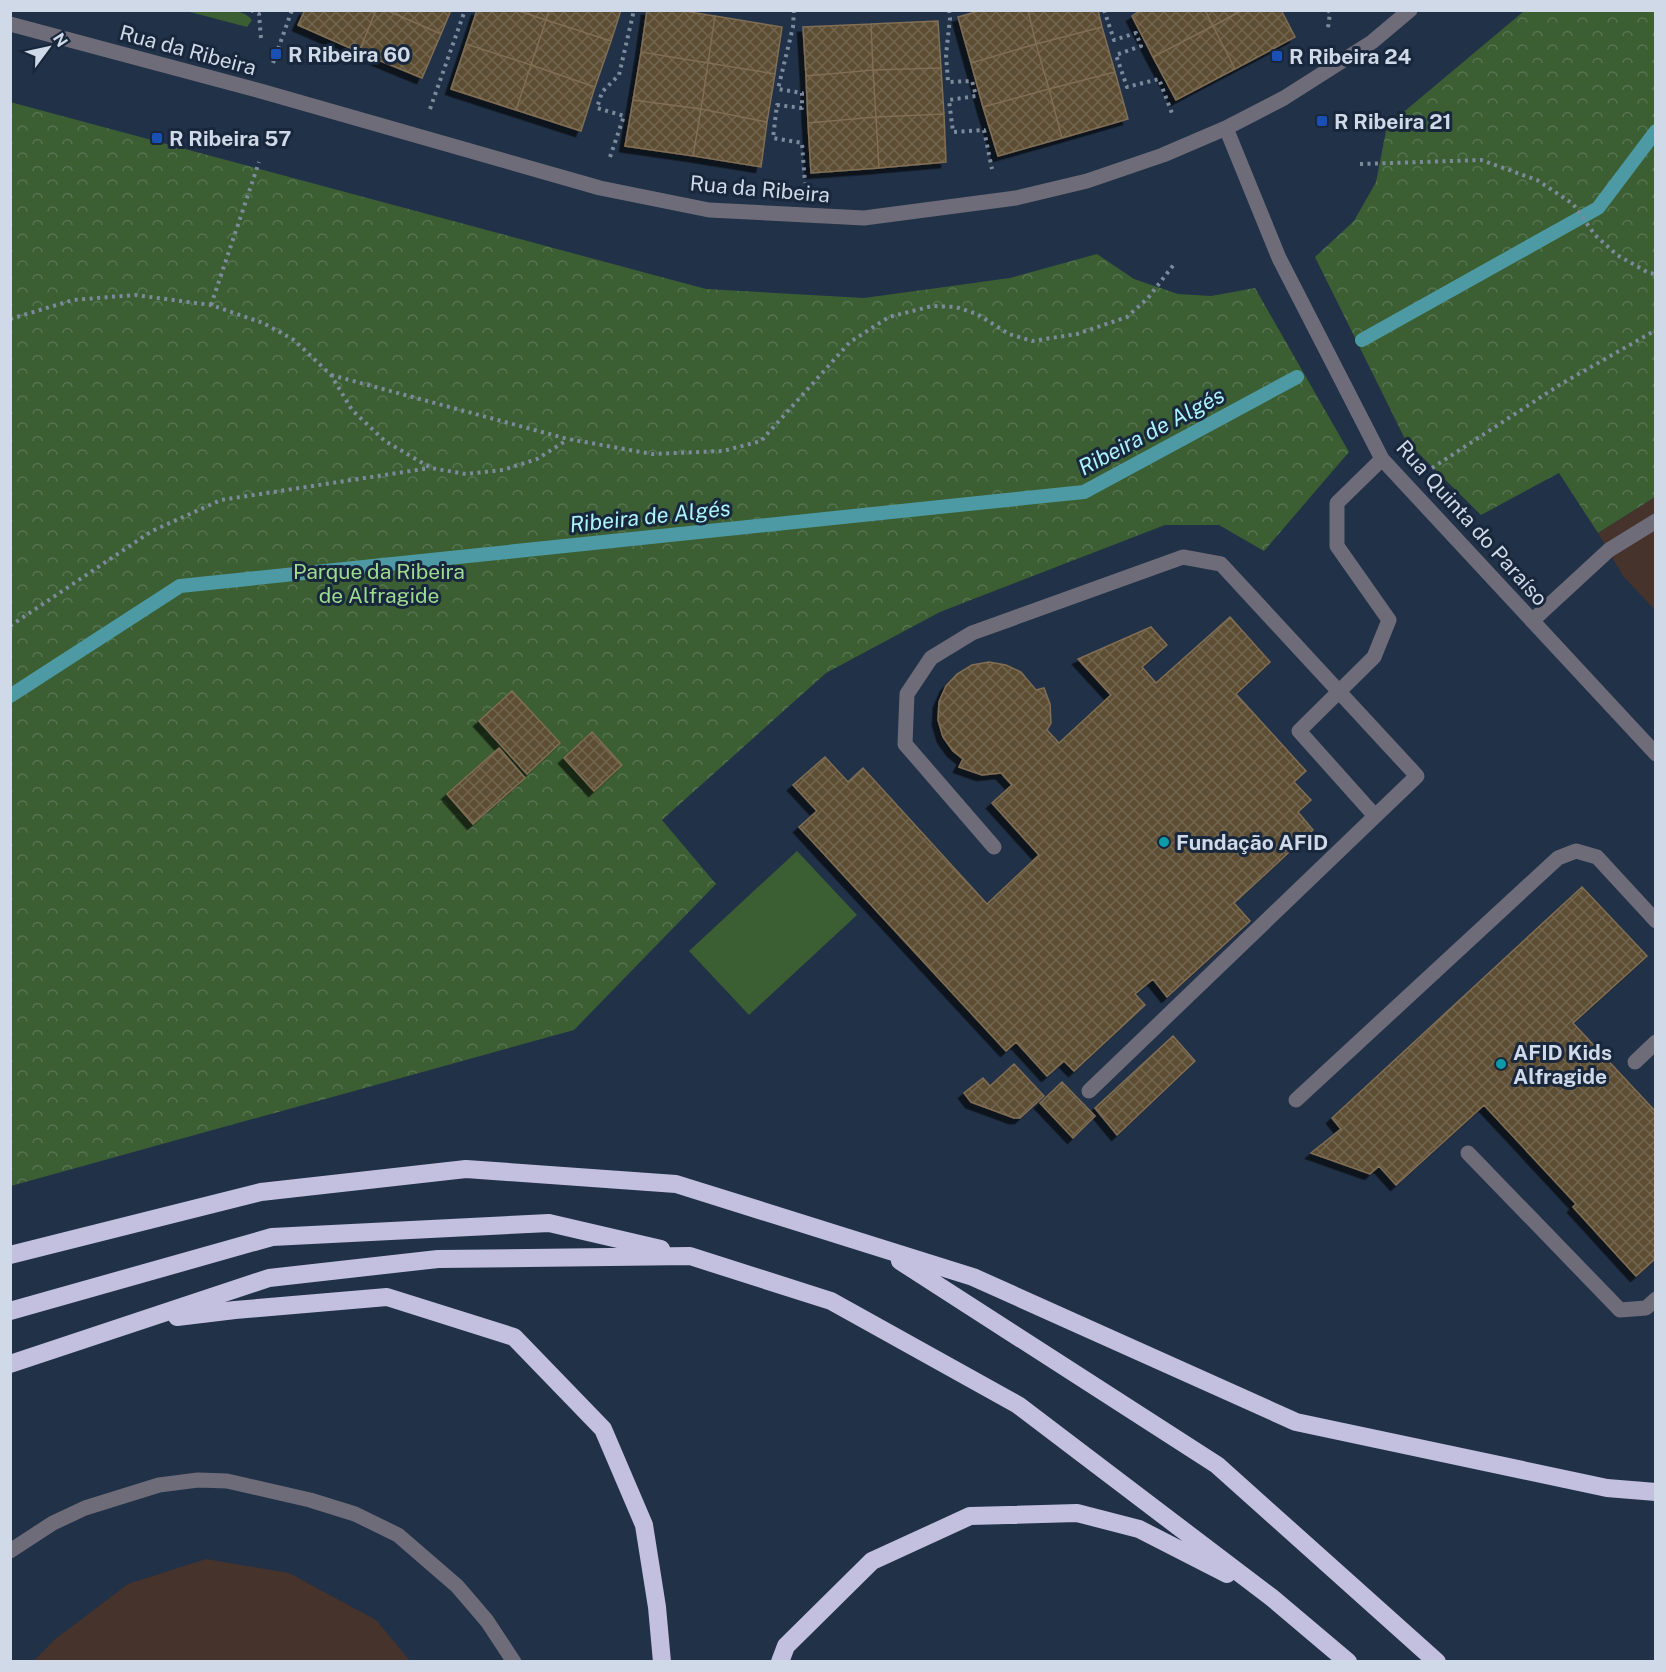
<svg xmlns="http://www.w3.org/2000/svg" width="1666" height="1672" viewBox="0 0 1666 1672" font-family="'Public Sans',sans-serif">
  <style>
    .commercial { fill: #46332c }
    .grass { fill: #3b5e33 }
    .park { fill: url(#park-crowns) }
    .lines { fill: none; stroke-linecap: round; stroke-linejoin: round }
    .stream { stroke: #4e9aa4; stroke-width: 14 }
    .building { fill: url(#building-cross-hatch); stroke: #806e54; stroke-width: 1.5; filter: url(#shadow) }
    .path { stroke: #7d8a9c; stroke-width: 4; stroke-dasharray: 3 4.5; stroke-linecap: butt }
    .minor { stroke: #6e6c79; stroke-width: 15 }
    .highway { stroke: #c2bfdf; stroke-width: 18 }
    .transit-dot { fill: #1a4fb4; stroke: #18273c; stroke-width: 2 }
    .culture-dot { fill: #0f9aa8; stroke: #18273c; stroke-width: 2 }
    .labels { text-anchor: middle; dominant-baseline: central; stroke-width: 6; stroke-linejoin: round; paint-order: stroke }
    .street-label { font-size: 21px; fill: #cfd9e7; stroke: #18273c }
    .poi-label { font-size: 21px; font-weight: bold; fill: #cfd9e7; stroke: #18273c; text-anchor: start }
    .park-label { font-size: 21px; fill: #9eda90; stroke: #18273c }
    .water-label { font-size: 22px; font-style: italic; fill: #acf3fa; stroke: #18273c }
  </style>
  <defs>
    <pattern id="park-crowns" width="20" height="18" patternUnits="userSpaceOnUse" patternTransform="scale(1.5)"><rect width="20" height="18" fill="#3b5e33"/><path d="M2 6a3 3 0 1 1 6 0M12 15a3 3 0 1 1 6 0" fill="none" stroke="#567451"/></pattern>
    <pattern id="building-cross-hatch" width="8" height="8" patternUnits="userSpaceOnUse" patternTransform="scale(1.5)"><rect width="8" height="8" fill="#5d4d33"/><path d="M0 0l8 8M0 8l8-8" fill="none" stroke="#736651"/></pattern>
    <filter id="shadow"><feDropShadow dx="-5.5" dy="5.5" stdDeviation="0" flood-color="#0009"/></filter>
  </defs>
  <rect width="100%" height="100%" fill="#213147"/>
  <path class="commercial" d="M1655 497V610L1623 576 1598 533Z
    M206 1559 289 1573 376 1620 410 1661H34L54 1640 128 1584Z"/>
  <path class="grass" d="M186 11C204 10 242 5 252 20L247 27Z
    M797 851 857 915 749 1015 689 951Z"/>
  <path class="park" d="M1524 11H1655V497L1598 533 1559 473 1481 515 1406 441 1315 257 1354 221 1376 182 1387 126Z
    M10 102 706 289 864 298 1010 278 1097 254 1134 279 1178 294 1211 296 1255 288 1349 452 1264 551 1219 525H1165L940 612 826 673 662 820 716 884 574 1030 11 1186Z"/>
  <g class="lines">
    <path class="stream" d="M1362 340 1598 208 1656 131
      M10 696 180 586 1084 492 1297 377"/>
  </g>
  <path class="building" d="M305 10H376L359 52 298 25Z
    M376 10H386L441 34 422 78 359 52Z
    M386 10H451L441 34Z
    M477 10H516L546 20 531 65 466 44Z
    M516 10H549L546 20Z
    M549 10H621L611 41 546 20Z
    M647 10H678L715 16 708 63 641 52Z
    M982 10H1028L1036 44 971 63 958 17Z
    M1028 10H1098L1102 27 1036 44Z
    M1141 10H1205L1213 26 1153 57 1132 16Z
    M1205 10H1243L1213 26Z
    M1243 10H1281L1295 37 1235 69 1213 26Z
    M715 16 782 27 775 74 708 63Z
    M546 20 611 41 595 87 531 65Z
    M938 21 941 68 873 70 871 24Z
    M871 24 873 70 806 76 803 27Z
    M1213 26 1235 69 1176 100 1153 57Z
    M1102 27 1115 72 1049 89 1036 44Z
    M466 44 531 65 516 110 451 89Z
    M1036 44 1049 89 983 107 971 63Z
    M641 52 708 63 701 109 633 100Z
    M708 63 775 74 767 122 701 109Z
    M531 65 595 87 581 131 516 110Z
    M941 68 944 114 876 117 873 70Z
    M873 70 876 117 808 123 806 76Z
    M1115 72 1128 119 1062 138 1049 89Z
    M1049 89 1062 138 998 156 983 107Z
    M633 100 701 109 693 156 625 146Z
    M701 109 767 122 761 167 693 156Z
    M944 114 946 162 879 168 876 117Z
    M876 117 879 168 811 173 808 123Z
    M1230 617 1270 662 1236 694 1306 771 1294 782 1311 800 1298 812 1313 830 1234 903 1250 921 1167 997 1153 979 1135 994 1145 1005 1074 1071 1064 1061 1047 1076 1016 1042 1006 1051 799 827 817 811 793 785 825 757 848 782 863 768 987 904 1039 855 992 803 1012 785 1001 773 982 775 959 767 963 759 953 751 943 737 938 720 939 702 946 686 957 674 972 665 989 662 1006 665 1021 672 1036 690 1044 688 1050 704 1051 723 1047 730 1059 743 1111 695 1078 659 1151 627 1167 645 1142 667 1156 683Z
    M512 691 560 743 527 774 479 721Z
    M592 732 622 765 594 791 564 758Z
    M499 748 525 778 473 824 447 794Z
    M1582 887 1647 956 1573 1023 1656 1112V1258L1636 1276 1573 1207 1576 1204 1484 1105 1396 1185 1379 1166 1370 1174 1311 1153 1341 1129 1332 1118Z
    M1173 1036 1195 1061 1117 1135 1095 1108Z
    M1014 1064 1044 1096 1020 1118H1014L971 1102 964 1093 983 1078 990 1086Z
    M1062 1082 1095 1116 1073 1138 1040 1103Z"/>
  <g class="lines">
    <path class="path" d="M251 10 259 14 261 38
      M794 10 793 27 778 89 802 93V108L777 105 773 138 802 143 805 183
      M949 10 950 18 946 55 948 82 972 81 976 96 949 100 953 132 984 130 992 169
      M1104 10 1114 40 1136 33 1141 46 1116 55 1127 87 1159 79 1173 116
      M1328 10 1330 13 1328 28
      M273 63 292 10
      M430 109 465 10
      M610 157 624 116 597 108 602 92 619 75 634 10
      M1360 164 1481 160 1537 180 1573 204 1595 235 1617 255 1649 273 1656 274
      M211 305 259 162
      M10 319 73 300 135 295 211 305 263 323 294 340 331 375 352 410 385 441 431 468 466 474 503 470 537 459 567 440
      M331 375 568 439 652 454 723 451 761 441 850 342 889 317 932 306 956 307 977 314 1009 334 1032 341 1077 334 1127 317 1148 298 1175 263
      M1432 468 1561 384 1656 330
      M10 626 152 531 221 500 430 468"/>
    <path class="minor" d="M10 24 264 92 600 188 709 210 864 218 1016 198 1087 181 1163 155 1226 128 1284 98 1372 42 1410 10
      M1226 128 1279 258 1382 459 1656 754
      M1532 621 1609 550 1656 521
      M1375 816 1299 731 1374 657 1389 620 1337 546V503L1382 459
      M994 847 905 744 907 694 931 658 972 633 1183 557 1221 564 1417 776 1089 1091
      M1635 1062 1656 1042
      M1296 1100 1558 858 1576 851 1597 857 1656 921
      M1468 1153 1620 1310 1646 1308 1656 1299
      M10 1551 53 1523 85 1508 159 1485 198 1480 227 1481 310 1500 355 1514 398 1535 457 1586 487 1621 514 1662"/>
    <path class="highway" d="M10 1255 261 1192 466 1169 676 1184 973 1277 1296 1422 1607 1488 1656 1492
      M900 1261 1217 1465 1437 1662
      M10 1311 272 1237 549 1223 661 1249
      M177 1317 235 1310 387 1297 514 1337 603 1429 644 1525 657 1607 662 1662
      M10 1364 269 1278 438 1259 690 1256 831 1301 1018 1405 1271 1597 1348 1662
      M780 1662 786 1646 872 1561 970 1516 1077 1513 1139 1529 1227 1574"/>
  </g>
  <g class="transit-dot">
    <rect x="270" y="48" width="12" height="12" rx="3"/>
    <rect x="1271" y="50" width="12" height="12" rx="3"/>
    <rect x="1316" y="115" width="12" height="12" rx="3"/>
    <rect x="151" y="132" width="12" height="12" rx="3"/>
  </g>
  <g class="culture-dot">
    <circle cx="1164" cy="842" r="6"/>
    <circle cx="1501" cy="1064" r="6"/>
  </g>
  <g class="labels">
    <g class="street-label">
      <text transform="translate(188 50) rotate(15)">Rua da Ribeira</text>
      <text transform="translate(760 189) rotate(5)">Rua da Ribeira</text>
      <text transform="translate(1472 523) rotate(48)">Rua Quinta do Paraíso</text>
    </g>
    <g class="poi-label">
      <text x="288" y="54">R Ribeira 60</text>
      <text x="1289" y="56">R Ribeira 24</text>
      <text x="1334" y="121">R Ribeira 21</text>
      <text x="169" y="138">R Ribeira 57</text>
      <text x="1176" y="842">Fundação AFID</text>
      <text x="1513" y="1052">AFID Kids<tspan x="1513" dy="24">Alfragide</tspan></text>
    </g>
    <g class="park-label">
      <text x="379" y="571">Parque da Ribeira<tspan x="379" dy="24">de Alfragide</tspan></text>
    </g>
    <g class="water-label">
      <text transform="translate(1151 431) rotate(-28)">Ribeira de Algés</text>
      <text transform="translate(650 516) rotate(-6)">Ribeira de Algés</text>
    </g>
  </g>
  <rect width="1666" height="1672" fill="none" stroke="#cfd9e7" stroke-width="24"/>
  <g transform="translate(48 48) rotate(57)" stroke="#18273c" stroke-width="4.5" paint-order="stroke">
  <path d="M0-4.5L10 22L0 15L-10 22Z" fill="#cfd9e7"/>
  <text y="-9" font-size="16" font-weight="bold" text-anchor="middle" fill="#cfd9e7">N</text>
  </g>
</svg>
